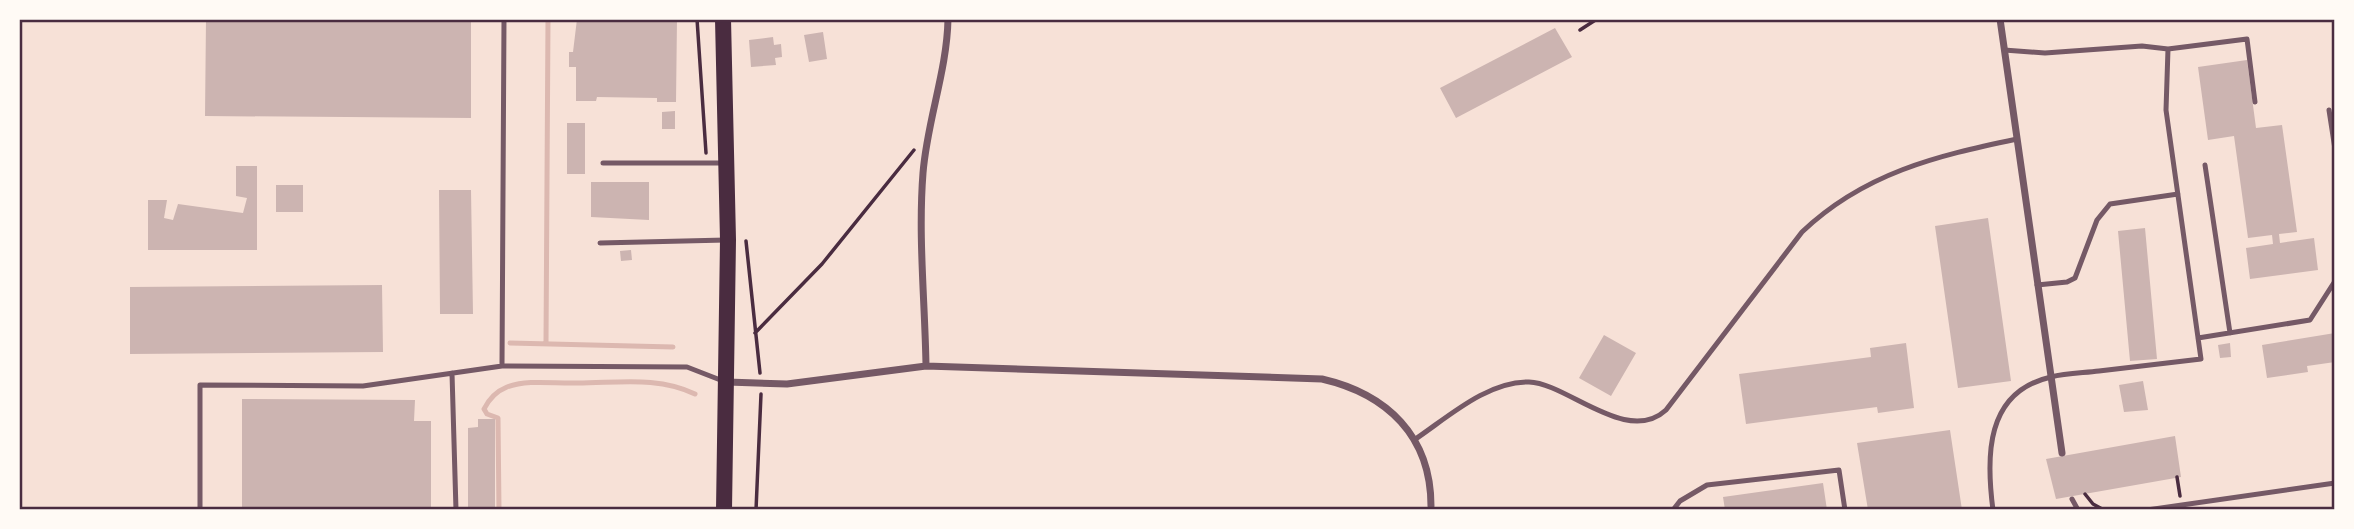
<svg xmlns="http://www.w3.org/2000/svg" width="2354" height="529" viewBox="0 0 2354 529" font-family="'Archivo Narrow',sans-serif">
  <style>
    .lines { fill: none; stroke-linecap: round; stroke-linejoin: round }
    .stream { stroke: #dcb8b0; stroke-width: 5 }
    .building { fill: #ccb4b1 }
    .path { stroke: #4a2c40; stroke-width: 3.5 }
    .service { stroke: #755966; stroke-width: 5 }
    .minor { stroke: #755966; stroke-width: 7 }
    .trunk { stroke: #4a2c40; stroke-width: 16 }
    .neatline { fill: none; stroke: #4a2c40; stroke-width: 2.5 }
  </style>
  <rect width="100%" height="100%" fill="#f7e1d7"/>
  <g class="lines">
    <path class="stream" d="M510 343 673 347
      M546 344 548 19
      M499 510 498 418 487 414 484 409C489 399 497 391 507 387 529 379 555 384 578 383 618 383 658 376 695 394"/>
  </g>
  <path class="building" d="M206 19H471V118L205 116Z
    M577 19H677L676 102H657V98L597 97 596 101H576V67H569V52H573Z
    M1555 28 1572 57 1456 118 1440 88Z
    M823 32 827 59 809 62 804 35Z
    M773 37 774 45 781 44 782 57 775 58 776 65 751 67 749 40Z
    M2247 60 2256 128 2282 125 2297 232 2279 234 2280 243 2314 238 2318 270 2250 279 2246 248 2273 244 2272 235 2248 238 2234 136 2208 140 2198 67Z
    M675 111V129H662V112Z
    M567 123H585V174H567Z
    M236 166H257V250H148V200H167L164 218 173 220 178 204 243 213 247 198 236 196Z
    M591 182H649V220L591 217Z
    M276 185H303V212H276Z
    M439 190H471L473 314H440Z
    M1988 218 2011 381 1958 388 1935 226Z
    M2145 228 2157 359 2130 361 2118 231Z
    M631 250 632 260 621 261 620 251Z
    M382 285 383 352 130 354V287Z
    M2335 333V362L2307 366 2308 372 2267 378 2262 345Z
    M1604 335 1636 353 1611 396 1579 378Z
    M1906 343 1914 408 1878 413 1877 407 1746 424 1739 374 1871 357 1870 348Z
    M2230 343 2231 357 2220 358 2218 345Z
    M2143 381 2148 410 2124 412 2119 385Z
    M242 399 415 400 414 421H431V510H242Z
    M478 419H495V510H468V428L478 427Z
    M1950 430 1962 510H1868L1857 443Z
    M2175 436 2181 477 2056 499 2046 459Z
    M1823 483 1827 510H1725L1723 497Z"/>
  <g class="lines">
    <path class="path" d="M697 19 706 153
      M1580 30 1597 19
      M746 241 760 373
      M755 333 822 264 914 150
      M2177 477 2180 496
      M2085 494 2093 504 2104 510
      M756 510 761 394"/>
    <path class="service" d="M2004 50 2045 53 2142 46 2168 49 2247 39 2255 102
      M2329 110 2335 149
      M603 163H722
      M2205 165 2230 333
      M600 243 726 240
      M2037 285 2067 282 2075 278 2097 220 2110 204 2178 194
      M2198 338 2310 320 2335 281
      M502 366 504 19
      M452 373 456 510
      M1414 440C1447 418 1487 381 1529 382 1567 383 1627 446 1666 410L1802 232C1864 173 1936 156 2017 139
      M2072 499 2078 510
      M200 510V385L363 386 502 366 687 367 723 381
      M1673 510 1680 501 1707 485 1839 470 1845 510
      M1993 510C1986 457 1985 392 2051 377 2066 373 2083 373 2099 371 2133 367 2167 363 2201 359L2166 110 2168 49
      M2147 510 2335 483"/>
    <path class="minor" d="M2000 19 2062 453
      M926 366C925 302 918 237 923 173 927 121 947 71 948 19
      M727 382 787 384 926 366 1322 379C1387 394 1431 436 1431 506"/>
    <path class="trunk" d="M723 19 728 240 724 510"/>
  </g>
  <rect width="2354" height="529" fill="none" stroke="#fffaf5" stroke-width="42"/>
  <rect x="21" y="21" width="2312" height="487" class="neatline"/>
</svg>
